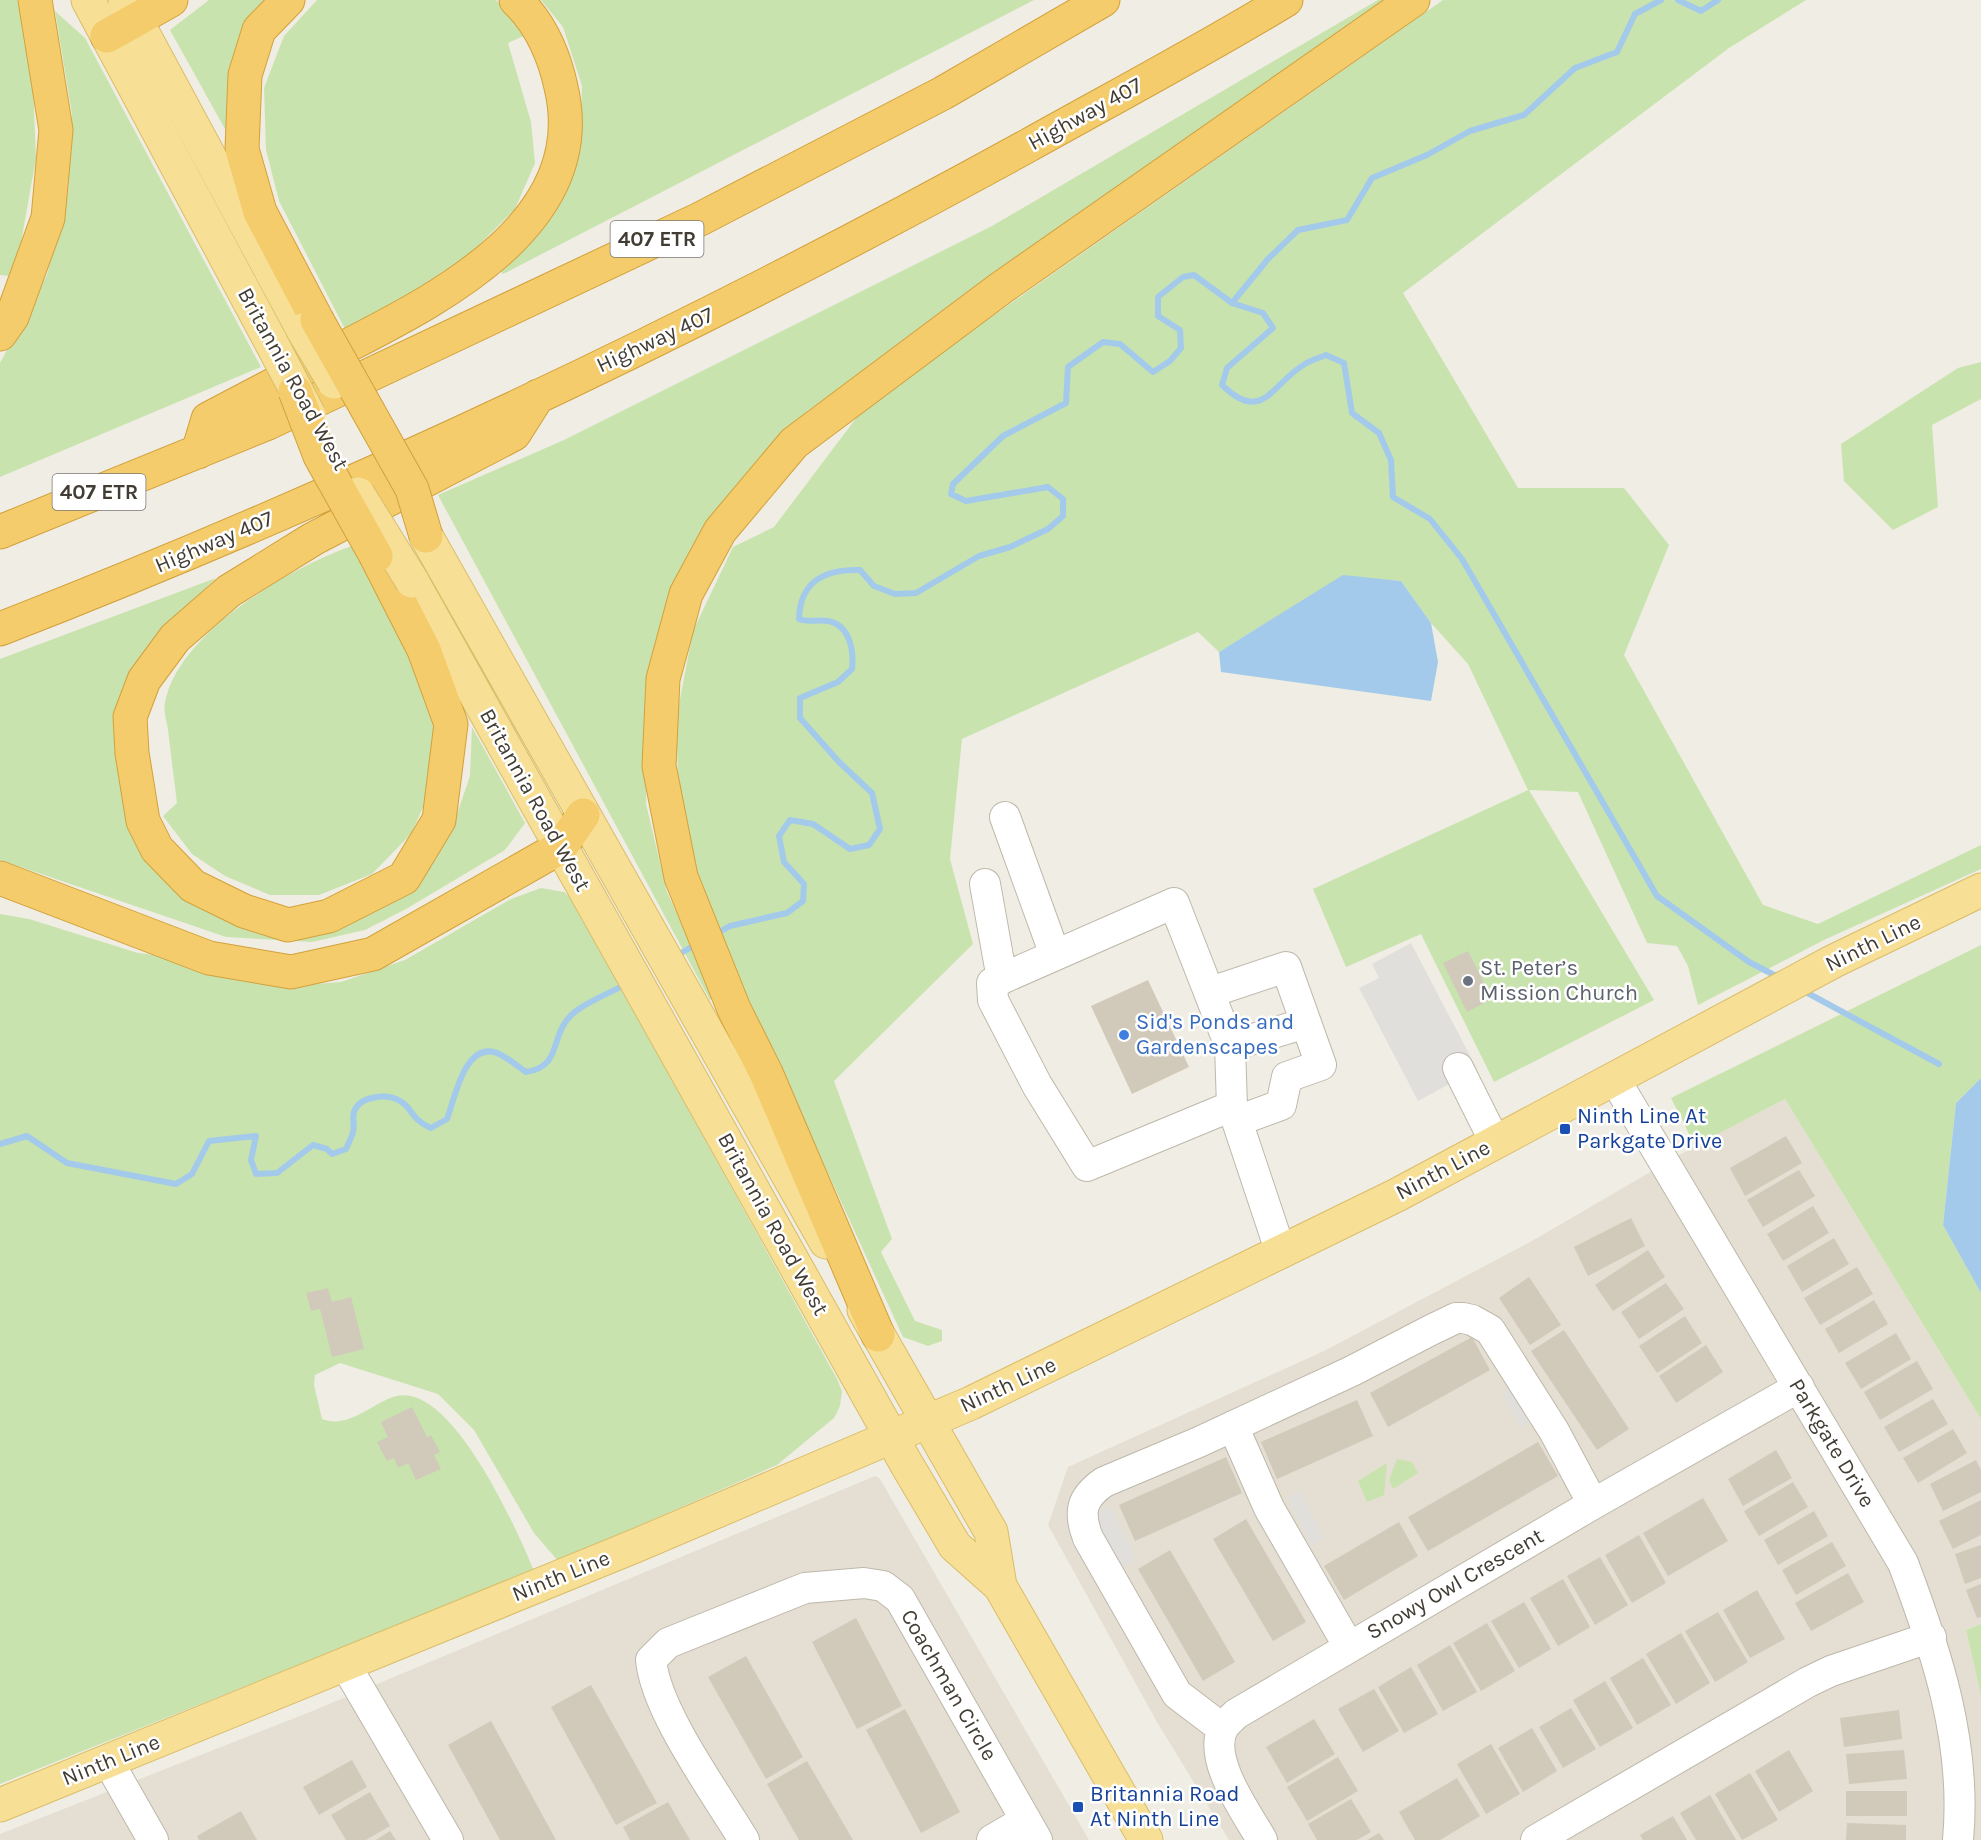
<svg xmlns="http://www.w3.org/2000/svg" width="1981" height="1840" viewBox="0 0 1981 1840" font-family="Karla,sans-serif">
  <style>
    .residential { fill: #e4dfd2 }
    .green { fill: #c9e3af }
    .parking { fill: #e1dfdc }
    .water { fill: #a3caea }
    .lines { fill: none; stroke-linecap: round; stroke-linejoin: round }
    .stream { stroke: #a3caea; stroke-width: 6 }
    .building { fill: #d1c9ba }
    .minor-casing { stroke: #beb8aa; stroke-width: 32 }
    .major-casing { stroke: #dabd68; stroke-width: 35 }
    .highway-casing { stroke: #d2a13c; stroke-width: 35 }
    .minor { stroke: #fff; stroke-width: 30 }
    .major { stroke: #f7df96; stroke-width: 33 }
    .highway { stroke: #f4cc6b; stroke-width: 33 }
    .major-bridge-casing { stroke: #dabd68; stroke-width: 35; stroke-linecap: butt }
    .highway-bridge-casing { stroke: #d2a13c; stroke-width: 35; stroke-linecap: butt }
    .major-bridge { stroke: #f7df96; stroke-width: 33 }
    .highway-bridge { stroke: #f4cc6b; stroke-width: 33 }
    .worship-dot { fill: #6b7280; stroke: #fff; stroke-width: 2 }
    .shop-dot { fill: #3f7fe0; stroke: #fff; stroke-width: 2 }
    .transit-dot { fill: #1a4fb4; stroke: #fff; stroke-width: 2 }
    .labels { text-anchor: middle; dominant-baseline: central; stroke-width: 5; stroke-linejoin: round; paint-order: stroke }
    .shield { fill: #fff; stroke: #7b7771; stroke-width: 1.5 }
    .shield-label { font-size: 21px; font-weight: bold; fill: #423d34 }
    .street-label { font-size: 22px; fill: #423d34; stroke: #fff }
    .worship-label { font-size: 22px; fill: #5b616d; stroke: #fff; text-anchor: start }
    .shop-label { font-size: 22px; fill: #366cbe; stroke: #fff; text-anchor: start }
    .transit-label { font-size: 22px; fill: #164399; stroke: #fff; text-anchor: start }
  </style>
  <rect width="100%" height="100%" fill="#f0ede4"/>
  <path class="residential" d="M1785 1099 1981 1419V1624L1966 1630 1981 1696V1840H1229L1157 1722 1048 1525 1068 1467 1324 1351 1532 1241 1695 1146Z
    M875 1476 880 1479 1089 1840H0V1834L310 1712Z"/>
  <path class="green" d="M0 0H17L32 60 36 158 20 248 10 276 0 275Z
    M209 0H272L233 126 225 129 170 30Z
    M317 0H496L528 34 508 43 531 122 535 163 515 209 472 252 348 335 279 201 266 150 264 88 284 36Z
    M541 0H1034L503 274 499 270 529 243 563 197 580 145 582 86 563 27Z
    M1378 0H1392L807 411 718 508 675 587 648 694 646 804 667 892 714 996 710 1000 438 495 564 440 992 226Z
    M1443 0H1806L1729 48 1403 293 1518 488H1624L1669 545 1624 655 1763 905 1818 924 1981 845V869L1826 939 1698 1005 1688 966 1677 946 1647 943 1578 792 1529 790 1654 1000 1494 1082 1421 934 1346 967 1313 889 1528 790 1468 664 1431 623 1401 581 1341 577 1219 652 1198 632 962 739 950 859 973 944 834 1081 892 1239 881 1252 915 1321 942 1330V1341L928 1346 903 1337 731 961 702 890 679 804 676 720 693 631 733 547 774 527 866 405Z
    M55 11 85 38 261 367 0 477V363L47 275 68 193 72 114Z
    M1981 362V399L1932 425 1938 507 1893 530 1844 481 1841 444 1958 368Z
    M361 543 423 666 438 731 434 783 411 834 372 874 319 895H270L225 876 192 854 163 816 177 803C174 779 171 754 168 730 167 722 163 711 165 703 177 632 298 562 361 543Z
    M216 578 165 627 121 716 118 777 133 825 205 905 345 920 453 826 470 776 472 727 525 823 505 850 406 909 365 930 312 942 226 937 0 860V659Z
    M541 888 564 892 573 900 837 1379 842 1391 840 1406 834 1418 777 1465 558 1561 534 1533 474 1430 438 1394 340 1363 315 1375 314 1385 322 1419C348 1429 370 1405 393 1397 450 1377 517 1530 534 1571L0 1784V914L29 919 138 953 165 956 303 985 341 982 405 960 511 899Z
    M1981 945V1078L1956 1103 1943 1225 1981 1293V1419L1785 1099 1695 1146 1671 1098Z
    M1397 1459 1412 1462 1418 1473 1393 1489 1389 1480Z
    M1387 1463 1384 1495 1367 1502 1358 1481Z
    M1981 1624V1696L1966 1630Z"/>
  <path class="parking" d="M1411 943 1477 1069 1418 1101 1359 988 1379 978 1372 964Z
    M1512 1388 1531 1421 1521 1427 1502 1394Z
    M1300 1491 1324 1539 1311 1546 1287 1497Z
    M1110 1507 1136 1560 1120 1568 1094 1514Z"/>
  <path class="water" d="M1343 575 1401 581 1431 623 1438 662 1431 701 1221 672 1219 652Z
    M1981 1078V1293L1943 1225 1956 1103Z"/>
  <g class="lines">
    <path class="stream" d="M1678 0 1701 11 1718 0
      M1232 303 1268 259 1298 230 1347 220 1372 178 1427 155 1470 131 1524 115 1575 68 1617 52 1635 14 1661 0
      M714 935 730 926 787 913 803 901 804 884 784 862 779 836 790 820 813 824 850 849 869 845 880 829 872 793 839 762 800 718V698L838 682 852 669C854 651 850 625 828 621 817 619 809 623 799 619 800 581 825 569 860 570L874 586 895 594 916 593 979 556 1010 547 1048 529 1063 516V499L1048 487 966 501 951 494 953 484 1003 436 1066 403 1068 367 1103 342 1120 344 1153 372 1170 361 1181 348 1180 330 1158 316V297L1183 277 1194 275 1232 303 1263 313 1273 328 1227 368 1222 385C1263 425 1272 383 1305 364 1311 360 1319 358 1326 355L1344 363 1352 413 1379 433 1391 460 1393 497 1430 519 1462 559 1657 896 1749 962 1780 978
      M674 957 697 944
      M1802 990 1939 1064
      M0 1144 27 1136 67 1163 176 1184 192 1174 209 1141 256 1136 251 1160 256 1174 277 1173 313 1145 327 1149 332 1154 346 1149C348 1144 352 1137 353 1132 355 1125 352 1118 354 1112 359 1096 387 1093 400 1101 413 1108 410 1119 431 1128L447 1119C455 1098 464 1045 494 1052 505 1055 517 1066 526 1072 565 1066 547 1033 576 1011 591 1000 610 993 626 984"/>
  </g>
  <path class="building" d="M1468 951 1492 999 1467 1012 1443 963Z
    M1148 980 1189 1067 1132 1094 1091 1006Z
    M1786 1136 1802 1163 1745 1196 1730 1168Z
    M1799 1170 1815 1196 1763 1227 1747 1200Z
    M1813 1206 1829 1233 1783 1261 1767 1234Z
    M1631 1218 1645 1246 1588 1276 1574 1247Z
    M1834 1238 1849 1264 1802 1292 1787 1266Z
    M1648 1250 1665 1277 1613 1311 1595 1285Z
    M1857 1267 1873 1294 1820 1325 1804 1298Z
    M1529 1277 1561 1325 1530 1345 1499 1298Z
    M1666 1283 1684 1309 1639 1339 1621 1312Z
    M328 1288 332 1302 351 1297 364 1349 332 1357 320 1309 311 1311 306 1293Z
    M1874 1300 1888 1324 1839 1353 1825 1329Z
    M1685 1316 1702 1343 1657 1373 1639 1346Z
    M1564 1330 1629 1429 1597 1450 1531 1351Z
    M1896 1333 1911 1359 1861 1389 1845 1363Z
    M1472 1337 1490 1370 1388 1427 1370 1393Z
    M1706 1345 1723 1372 1676 1403 1659 1376Z
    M1917 1361 1933 1389 1880 1420 1864 1392Z
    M1933 1399 1948 1424 1899 1452 1884 1427Z
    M1357 1400 1373 1436 1277 1479 1261 1442Z
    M412 1407 427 1437 431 1435 440 1452 434 1455 441 1469 416 1480 408 1463 398 1468 394 1458 387 1461 377 1442 388 1437 381 1422Z
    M1953 1429 1967 1453 1918 1483 1903 1458Z
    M1538 1442 1558 1476 1428 1551 1408 1517Z
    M1776 1450 1792 1478 1743 1506 1728 1479Z
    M1226 1457 1242 1493 1135 1541 1119 1505Z
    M1976 1460 1981 1470V1492L1943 1511 1930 1484Z
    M1793 1482 1808 1507 1759 1536 1744 1511Z
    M1703 1498 1728 1541 1668 1576 1643 1533Z
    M1981 1500V1535L1953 1549 1939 1521Z
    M1814 1511 1828 1536 1778 1565 1764 1540Z
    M1246 1519 1306 1622 1273 1641 1213 1539Z
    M1399 1522 1418 1556 1344 1600 1324 1566Z
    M1639 1535 1666 1583 1632 1603 1605 1555Z
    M1832 1542 1846 1566 1796 1595 1782 1570Z
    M1981 1545V1578L1965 1584 1955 1554Z
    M1170 1550 1235 1662 1203 1681 1138 1569Z
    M1600 1557 1628 1605 1595 1625 1567 1576Z
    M1848 1573 1864 1602 1811 1631 1795 1603Z
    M1563 1579 1590 1627 1558 1646 1530 1598Z
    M1981 1584V1617L1977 1618 1966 1590Z
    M1757 1590 1785 1639 1750 1658 1723 1610Z
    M1524 1602 1551 1649 1519 1668 1491 1621Z
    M1718 1612 1748 1662 1715 1682 1685 1631Z
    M856 1618 902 1706 857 1729 812 1642Z
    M1487 1623 1515 1671 1481 1691 1453 1643Z
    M1681 1633 1710 1683 1676 1704 1646 1654Z
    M1450 1645 1477 1692 1443 1711 1417 1665Z
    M746 1656 803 1757 766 1779 708 1677Z
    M1643 1658 1671 1705 1637 1725 1610 1678Z
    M1411 1667 1438 1714 1404 1733 1378 1687Z
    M1605 1681 1633 1728 1600 1747 1573 1700Z
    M591 1685 657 1803 616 1825 551 1707Z
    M1374 1689 1399 1731 1363 1752 1338 1709Z
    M1571 1708 1596 1749 1563 1768 1539 1727Z
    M905 1709 960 1812 921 1833 866 1730Z
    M1899 1710 1902 1739 1844 1747 1840 1718Z
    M1314 1719 1335 1754 1287 1783 1266 1747Z
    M491 1721 556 1840H500L448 1745Z
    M1532 1728 1557 1771 1523 1792 1498 1748Z
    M1491 1744 1520 1794 1486 1814 1457 1764Z
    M1789 1750 1813 1791 1779 1812 1755 1771Z
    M1904 1750 1907 1779 1849 1784 1846 1754Z
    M1338 1757 1358 1791 1307 1821 1287 1787Z
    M352 1760 367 1787 319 1815 303 1787Z
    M807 1761 853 1840H799L767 1784Z
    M1750 1773 1778 1820 1742 1840 1715 1794Z
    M1457 1778 1480 1816 1440 1840H1415L1399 1812Z
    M1846 1791H1907V1816H1846Z
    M370 1792 390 1826 366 1840H346L331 1815Z
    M1710 1795 1736 1840H1696L1680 1813Z
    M1351 1799 1371 1832 1357 1840H1317L1308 1824Z
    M668 1802 690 1840H630L623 1827Z
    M241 1811 257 1840H199L197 1836Z
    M1673 1816 1687 1840H1643L1640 1835Z
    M1847 1823 1906 1825V1840H1846Z
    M390 1831 396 1840H376Z
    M1379 1833 1384 1840H1367Z"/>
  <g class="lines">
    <defs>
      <path id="minor" d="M1005 817 1055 955
        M985 884 1002 979
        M1211 992 1286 967 1321 1065 1287 1077 1281 1105 1237 1121
        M1230 1046 1306 1023
        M1458 1068 1495 1142
        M1614 1078 1903 1563C1937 1653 1967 1743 1958 1840
        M1232 1106 1087 1166 1037 1085 993 1000 992 983 1174 903 1230 1046 1232 1106 1281 1253
        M1233 1426 1269 1508 1349 1647
        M345 1664 448 1840
        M1223 1729 1177 1694 1088 1538C1078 1512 1081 1498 1104 1482L1199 1442 1352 1371 1431 1330 1456 1318H1463L1472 1320 1490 1330 1554 1431 1593 1504
        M108 1761 153 1840
        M744 1840C716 1793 656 1712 651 1660L668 1643 805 1588 864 1583 883 1586 900 1599 1037 1840
        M992 1840 1026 1820
        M1262 1840C1247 1813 1207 1760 1223 1728 1226 1723 1232 1718 1236 1714L1593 1504 1799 1387
        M1536 1840 1808 1682 1831 1671 1931 1637"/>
      <path id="major" d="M88 0 271 342
        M125 0 303 330
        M426 536 826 1242
        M412 581 907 1465 955 1546 1000 1586 1146 1840
        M864 1310 991 1532 1000 1586
        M0 1805 635 1546 971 1403 1397 1195 1834 961 1981 890"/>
      <path id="highway" d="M288 0 259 30 245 75 242 149 260 212 317 320
        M107 36 171 0
        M0 334 12 317 48 218 56 130 35 0
        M198 452 208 419C254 395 299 371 345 347 442 297 593 221 561 87 554 55 540 23 516 0
        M0 532 268 423 700 219 943 93 1103 0
        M376 556 424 650 451 724 439 820 404 878 329 916 288 925 244 911 193 886 157 849 143 821 132 753 130 717 144 680 175 638 229 591 313 539 514 434 538 396
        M0 629C354 491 697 328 1029 145 1115 97 1202 51 1286 0
        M0 878 209 958 291 972 373 954 561 847 583 815
        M878 1335 766 1073 734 1009 681 877 659 766 663 679 686 594 720 531 794 443 1001 288 1413 0"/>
    </defs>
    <use href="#minor" class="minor-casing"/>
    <use href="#major" class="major-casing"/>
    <use href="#highway" class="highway-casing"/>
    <use href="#minor" class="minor"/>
    <use href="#major" class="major"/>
    <use href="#highway" class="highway"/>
    <defs>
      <path id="major-bridge" d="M303 330 334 382
        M271 342 309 415
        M358 494 412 581"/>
      <path id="highway-bridge" d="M317 320 412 489 426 536
        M295 391 320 456 376 556"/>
    </defs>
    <use href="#major-bridge" class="major-bridge-casing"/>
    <use href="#highway-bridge" class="highway-bridge-casing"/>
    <use href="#major-bridge" class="major-bridge"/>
    <use href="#highway-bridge" class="highway-bridge"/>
  </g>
  <circle class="worship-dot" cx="1468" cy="981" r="6"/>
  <circle class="shop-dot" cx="1124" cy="1035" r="6"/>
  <g class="transit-dot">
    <rect x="1559" y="1123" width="12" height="12" rx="3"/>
    <rect x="1072" y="1801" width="12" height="12" rx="3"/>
  </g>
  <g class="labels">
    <g class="shield">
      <rect x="610.5" y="221" width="93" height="36" rx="4.5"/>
      <rect x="52.5" y="474" width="93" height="36" rx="4.5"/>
    </g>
    <g class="shield-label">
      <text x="657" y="239">407 ETR</text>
      <text x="99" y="492">407 ETR</text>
    </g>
    <g class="street-label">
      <text transform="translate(1085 114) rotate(-29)">Highway 407</text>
      <text transform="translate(655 340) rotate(-25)">Highway 407</text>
      <text transform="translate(293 379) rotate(61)">Britannia Road West</text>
      <text transform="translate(214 542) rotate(-23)">Highway 407</text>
      <text transform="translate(535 800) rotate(61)">Britannia Road West</text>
      <text transform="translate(1873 943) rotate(-26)">Ninth Line</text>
      <text transform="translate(1443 1170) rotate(-28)">Ninth Line</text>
      <text transform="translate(773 1224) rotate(61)">Britannia Road West</text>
      <text transform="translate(1008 1385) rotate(-25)">Ninth Line</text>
      <text transform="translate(1832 1443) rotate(59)">Parkgate Drive</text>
      <text transform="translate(561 1576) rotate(-22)">Ninth Line</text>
      <text transform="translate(1455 1584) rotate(-30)">Snowy Owl Crescent</text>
      <text transform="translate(949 1685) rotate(60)">Coachman Circle</text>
      <text transform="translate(111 1760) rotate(-22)">Ninth Line</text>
    </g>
    <g class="worship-label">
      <text x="1480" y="968">St. Peter’s<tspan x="1480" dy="25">Mission Church</tspan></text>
    </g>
    <g class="shop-label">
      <text x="1136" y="1022">Sid's Ponds and<tspan x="1136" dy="25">Gardenscapes</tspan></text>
    </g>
    <g class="transit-label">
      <text x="1577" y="1116">Ninth Line At<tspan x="1577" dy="25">Parkgate Drive</tspan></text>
      <text x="1090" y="1794">Britannia Road<tspan x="1090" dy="25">At Ninth Line</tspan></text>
    </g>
  </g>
</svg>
